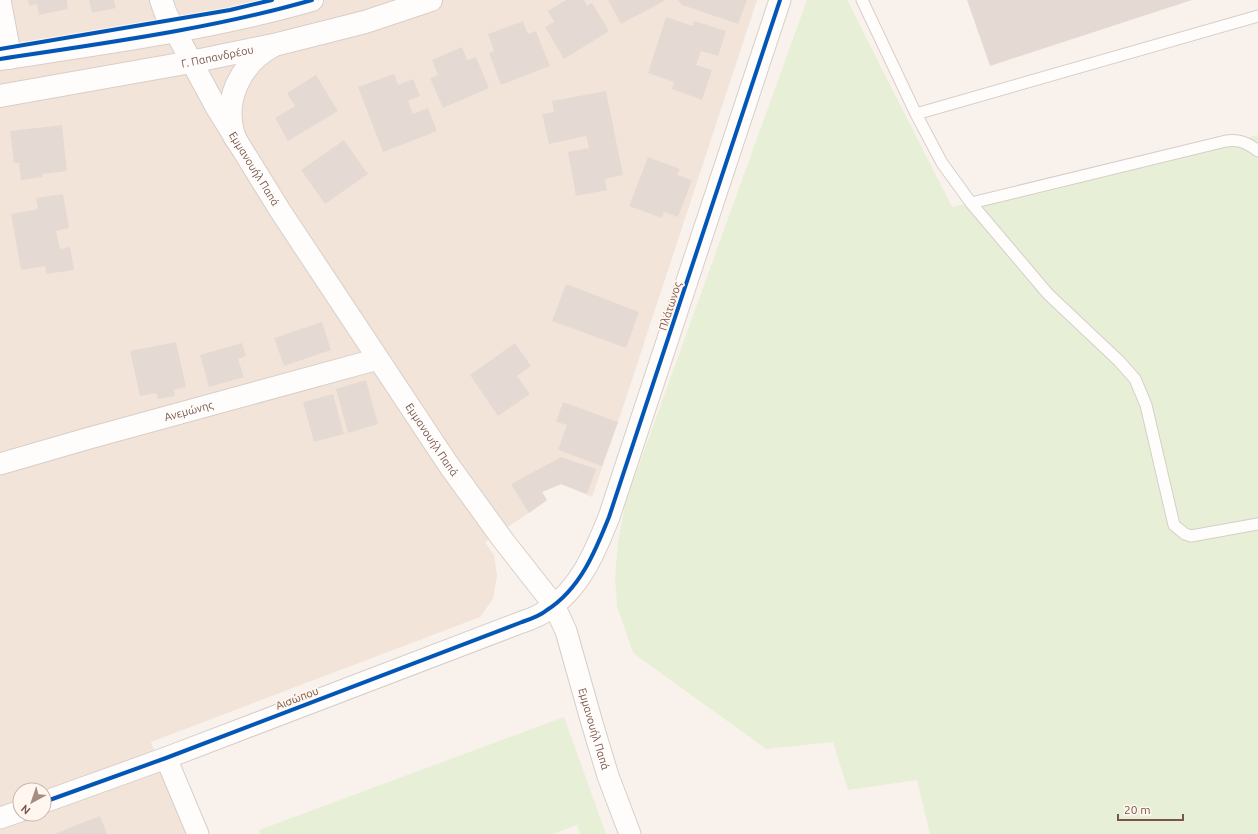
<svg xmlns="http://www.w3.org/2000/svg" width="1258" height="834" viewBox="0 0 1258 834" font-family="Ubuntu,sans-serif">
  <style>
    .residential { fill: #f2e4d9; fill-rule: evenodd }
    .green { fill: #e7efd6 }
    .building { fill: #e5dad3 }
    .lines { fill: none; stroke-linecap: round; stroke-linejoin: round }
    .lane-casing { stroke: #d8cec8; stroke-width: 13 }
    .street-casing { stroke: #d8cec8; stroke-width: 23 }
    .secondary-casing { stroke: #d9cec8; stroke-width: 24 }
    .lane { stroke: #fefdfc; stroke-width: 11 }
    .street { stroke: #fefdfc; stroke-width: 21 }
    .secondary { stroke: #fefdfc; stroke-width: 22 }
    .cycleway-casing { stroke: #fff7ef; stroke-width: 6 }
    .cycleway { stroke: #0057b8; stroke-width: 4 }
    .labels { text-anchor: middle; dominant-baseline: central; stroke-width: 3.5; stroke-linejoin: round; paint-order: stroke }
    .street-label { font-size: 11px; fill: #7a5549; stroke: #fff7ef }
  </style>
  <rect width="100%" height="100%" fill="#f9f2ec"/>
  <path class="residential" d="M0 0H757L618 422 592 497 561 484 542 492 547 500 529 513 485 542 494 555 497 576 493 599 480 617 151 742 188 834H0ZM20 790H44V814H20Z"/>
  <path class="green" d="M807 0H847L952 207 1258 135V834H930L917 780 848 790 833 742 766 749 633 653 617 606 615 577 618 542 626 501Z
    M564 717 606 834H580L577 825 553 834H260L259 830Z"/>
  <path class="building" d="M28 0H67L68 9 39 15 37 4 29 6Z
    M89 0H114L116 8 92 13Z
    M566 0H584L587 6 592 3 609 31 564 59 545 27 554 22 548 11Z
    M608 0H666L621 24Z
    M678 0H747L738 24 682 5Z
    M967 0H1192L990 66Z
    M666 17 693 26 694 21 726 31 718 56 701 51 696 65 712 70 702 100 672 89 674 82 648 73Z
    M523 21 528 34 536 31 550 66 501 85 489 53 494 51 488 34Z
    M462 47 467 60 476 57 489 88 443 108 430 78 438 75 432 60Z
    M394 74 398 85 413 79 420 96 408 101 413 114 428 108 437 131 383 152 358 87Z
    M316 75 338 111 288 141 275 118 295 106 287 93Z
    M606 91 623 175 605 179 607 190 576 196 568 152 589 148 586 136 549 144 542 114 554 112 552 101Z
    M62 125 67 171 42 174 43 177 21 180 19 163H14L10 131Z
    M344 140 368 174 325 204 301 170Z
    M648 157 680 169 677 175 692 180 678 217 664 212 662 218 629 206Z
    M63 194 69 228 56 231 60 249 70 247 74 270 46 274 45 266 21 270 11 214 38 209 36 198Z
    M566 284 639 312 626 348 552 321Z
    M322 322 331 350 284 366 274 338Z
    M176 342 186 387 174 390 175 396 158 399 156 393 140 396 130 351Z
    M242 343 246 356 238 359 244 377 209 387 200 355Z
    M515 343 531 366 517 376 530 394 498 416 470 375Z
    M366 380 378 424 348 433 336 389Z
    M333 394 344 434 314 442 303 402Z
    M563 402 618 422 602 466 558 450 567 425 556 422Z
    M561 457 596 469 587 494 561 484 542 492 547 500 529 513 511 484Z
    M100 816 107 834H54Z"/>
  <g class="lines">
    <defs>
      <path id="lane" d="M862 0 916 114 942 163 958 185 971 203 1048 294 1119 361 1135 379 1146 405 1174 525 1185 534 1191 536 1258 524
        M916 114 1258 16
        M971 203 1226 141C1239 139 1248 143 1258 151"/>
      <g id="street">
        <path d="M0 0 11 58"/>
        <path id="s1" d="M175 31 216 107 281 212 448 464 503 540 554 605 566 631 592 723 608 776 630 834"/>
        <path id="s2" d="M0 464 86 439 378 359"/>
        <path d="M166 758 198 834"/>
        <path d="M44 802 166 758 522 622C531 619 540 616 547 610 580 589 595 552 609 517L780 0"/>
        <path d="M0 818 20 811"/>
      </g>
      <g id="secondary">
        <path d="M161 0 166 14 175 31"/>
        <path d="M0 59C105 43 211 29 312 0"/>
        <path id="s3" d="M0 96 191 62 278 44 365 22 431 0"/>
        <path d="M235 138C222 103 239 64 273 46"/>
      </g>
    </defs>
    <use href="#lane" class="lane-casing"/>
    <use href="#street" class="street-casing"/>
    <use href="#secondary" class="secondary-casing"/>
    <use href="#lane" class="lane"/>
    <use href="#street" class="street"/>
    <use href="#secondary" class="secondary"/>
    <defs>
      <path id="cycleway" d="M0 49 230 10 272 0
        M0 59C105 43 211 29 312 0
        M44 802 166 758 522 622C531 619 540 616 547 610 580 589 595 552 609 517L780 0"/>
    </defs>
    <use href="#cycleway" class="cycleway-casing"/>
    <use href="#cycleway" class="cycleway"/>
  </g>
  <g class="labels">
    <g class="street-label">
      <text stroke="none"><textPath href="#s3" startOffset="221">Γ. Παπανδρέου</textPath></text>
      <text stroke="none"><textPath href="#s1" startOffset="159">Εμμανουήλ Παπά</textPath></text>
      <text transform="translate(670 306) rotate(-72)">Πλάτωνος</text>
      <text stroke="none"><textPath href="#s2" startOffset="196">Ανεμώνης</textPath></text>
      <text stroke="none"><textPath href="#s1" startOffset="483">Εμμανουήλ Παπά</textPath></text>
      <text transform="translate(297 698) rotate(-21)">Αισώπου</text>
      <text stroke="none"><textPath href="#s1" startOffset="819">Εμμανουήλ Παπά</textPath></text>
    </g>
  </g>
  <g transform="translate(32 802) rotate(220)"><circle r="19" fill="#fff7ef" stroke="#cab6ad"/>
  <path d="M0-3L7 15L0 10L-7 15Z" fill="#a68c82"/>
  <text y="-6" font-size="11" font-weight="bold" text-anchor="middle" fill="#7a5549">N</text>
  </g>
  <path d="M1118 814v6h65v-6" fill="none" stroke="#7a5549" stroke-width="2"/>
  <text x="1124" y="814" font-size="12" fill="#7a5549" stroke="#fff7ef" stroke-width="3" paint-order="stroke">20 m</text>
</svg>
